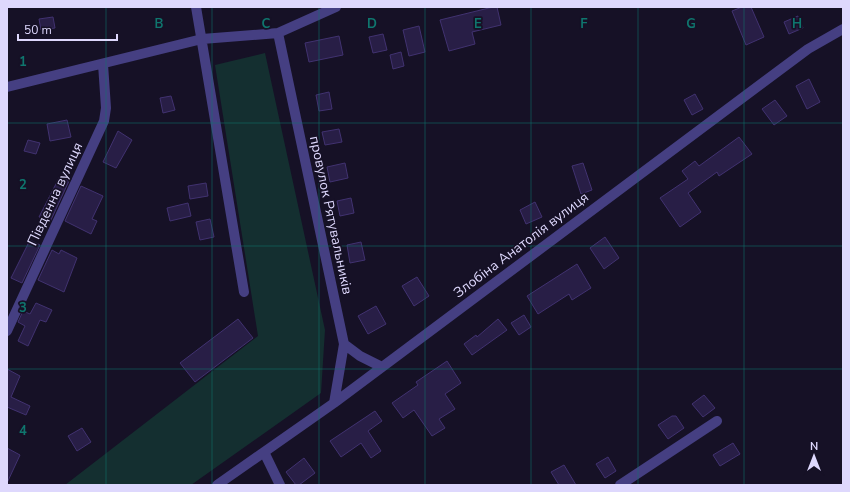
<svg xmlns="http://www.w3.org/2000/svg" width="850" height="492" viewBox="0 0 850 492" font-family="'Nunito Sans',sans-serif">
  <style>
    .green { fill: #142f30 }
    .building { fill: #281e46; stroke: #413270 }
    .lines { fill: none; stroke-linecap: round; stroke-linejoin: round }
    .minor { stroke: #453f82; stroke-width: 10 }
    .grid { fill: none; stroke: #0f766e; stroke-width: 1; stroke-opacity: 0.55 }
    .labels { text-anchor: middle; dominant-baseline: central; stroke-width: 3.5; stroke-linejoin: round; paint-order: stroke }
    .street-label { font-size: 14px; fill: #ded8fd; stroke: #161126 }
    .grid-label { font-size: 13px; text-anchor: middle; font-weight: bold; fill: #0f766e; stroke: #161126; stroke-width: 3.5; stroke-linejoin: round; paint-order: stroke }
  </style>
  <rect width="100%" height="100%" fill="#161126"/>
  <path class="green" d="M265 53 325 330 321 393 191 485H65L258 336 215 65Z"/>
  <path class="building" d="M493 7H497L501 25 472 32 475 44 449 51 440 20Z
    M742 7H751L764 37 746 45 732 11Z
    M798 16 803 28 789 34 784 22Z
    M53 17 55 28 41 30 39 19Z
    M419 26 425 52 409 56 403 30Z
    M383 34 387 50 373 53 369 37Z
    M339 36 343 55 309 62 305 43Z
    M401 52 404 66 393 69 390 55Z
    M809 79 820 102 807 109 796 86Z
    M329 92 332 109 319 111 316 95Z
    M695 94 703 109 692 115 684 100Z
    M171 96 175 110 163 113 160 98Z
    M775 100 787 116 774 125 762 109Z
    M67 120 71 137 50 141 47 124Z
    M339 129 342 142 325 145 322 132Z
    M118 131 132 140 116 168 103 162Z
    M739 137 752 154 719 176 717 172 688 193 701 212 680 227 660 198 688 179 682 171 695 161 699 166Z
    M28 140 40 143 36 154 24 151Z
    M345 163 348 178 330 182 327 167Z
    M583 163 592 190 581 194 572 166Z
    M60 176 69 181 50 222 39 217Z
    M206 183 208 196 190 199 188 186Z
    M81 186 103 196 92 219 97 221 91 234 65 221Z
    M351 198 354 213 340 216 337 201Z
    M535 202 542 217 526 224 520 210Z
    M188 203 191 216 170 221 167 208Z
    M210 219 214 237 200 240 196 222Z
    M605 237 619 258 604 269 590 248Z
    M30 240 40 245 22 283 11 278Z
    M361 242 365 260 350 263 347 245Z
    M52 250 59 254 61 250 77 258 64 292 38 280Z
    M577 264 591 288 572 300 569 294 538 314 527 296Z
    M417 277 429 296 414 306 402 286Z
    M36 303 52 310 46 322 40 320 28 346 18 341 25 326 18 322 23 311 30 314Z
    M376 306 386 324 368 334 358 316Z
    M524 315 531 327 519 335 511 323Z
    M238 319 253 338 195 382 180 363Z
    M498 319 507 330 472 355 464 344 476 335 477 337Z
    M447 361 461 383 445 394 455 409 439 419 445 428 432 436 414 410 403 418 392 403 418 385 416 382Z
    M7 369 20 376 11 397 30 406 26 415 7 407Z
    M704 395 715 408 703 417 692 404Z
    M375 411 382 421 368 431 381 451 371 458 361 443 341 457 330 441Z
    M672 416H676L684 428 668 439 658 425Z
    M82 428 91 442 77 451 68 436Z
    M733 443 740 454 720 466 713 455Z
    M7 448 20 455 7 483Z
    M608 457 616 471 605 478 596 464Z
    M304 458 315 473 299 485H296L286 472Z
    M564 465 576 485H559L551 472Z"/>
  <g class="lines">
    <path class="minor" d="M196 7 244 292
      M278 33 344 344 334 403
      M7 87 202 39 278 33 336 7
      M7 331 104 121 106 108 103 64
      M344 344 360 356 382 367
      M264 452 280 485
      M217 485 334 403 808 49 843 29
      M620 485 717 421"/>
  </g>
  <path class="grid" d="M106 7V485M212 7V485M319 7V485M425 7V485M531 7V485M638 7V485M744 7V485M7 123H843M7 246H843M7 369H843"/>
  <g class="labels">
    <g class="street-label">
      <text transform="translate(55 194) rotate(-65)">Південна вулиця</text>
      <text transform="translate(331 215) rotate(78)">провулок Рятувальників</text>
      <text transform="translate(521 245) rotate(-37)">Злобіна Анатолія вулиця</text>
    </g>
  </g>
  <g class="grid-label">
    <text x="159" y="28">B</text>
    <text x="266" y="28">C</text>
    <text x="372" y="28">D</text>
    <text x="478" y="28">E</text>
    <text x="584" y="28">F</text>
    <text x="691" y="28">G</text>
    <text x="797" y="28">H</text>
    <text x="23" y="66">1</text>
    <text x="23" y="189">2</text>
    <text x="23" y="312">3</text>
    <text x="23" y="435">4</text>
  </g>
  <rect width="850" height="492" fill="none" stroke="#ded8fd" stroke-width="16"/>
  <g transform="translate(814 456)" stroke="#161126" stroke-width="3" paint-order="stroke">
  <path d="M0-3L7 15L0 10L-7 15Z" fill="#ded8fd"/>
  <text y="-6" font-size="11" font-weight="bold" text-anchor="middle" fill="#ded8fd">N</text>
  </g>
  <path d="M18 34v6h99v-6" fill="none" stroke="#ded8fd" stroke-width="2"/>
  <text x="24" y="34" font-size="12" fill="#ded8fd" stroke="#161126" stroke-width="3" paint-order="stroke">50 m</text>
</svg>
